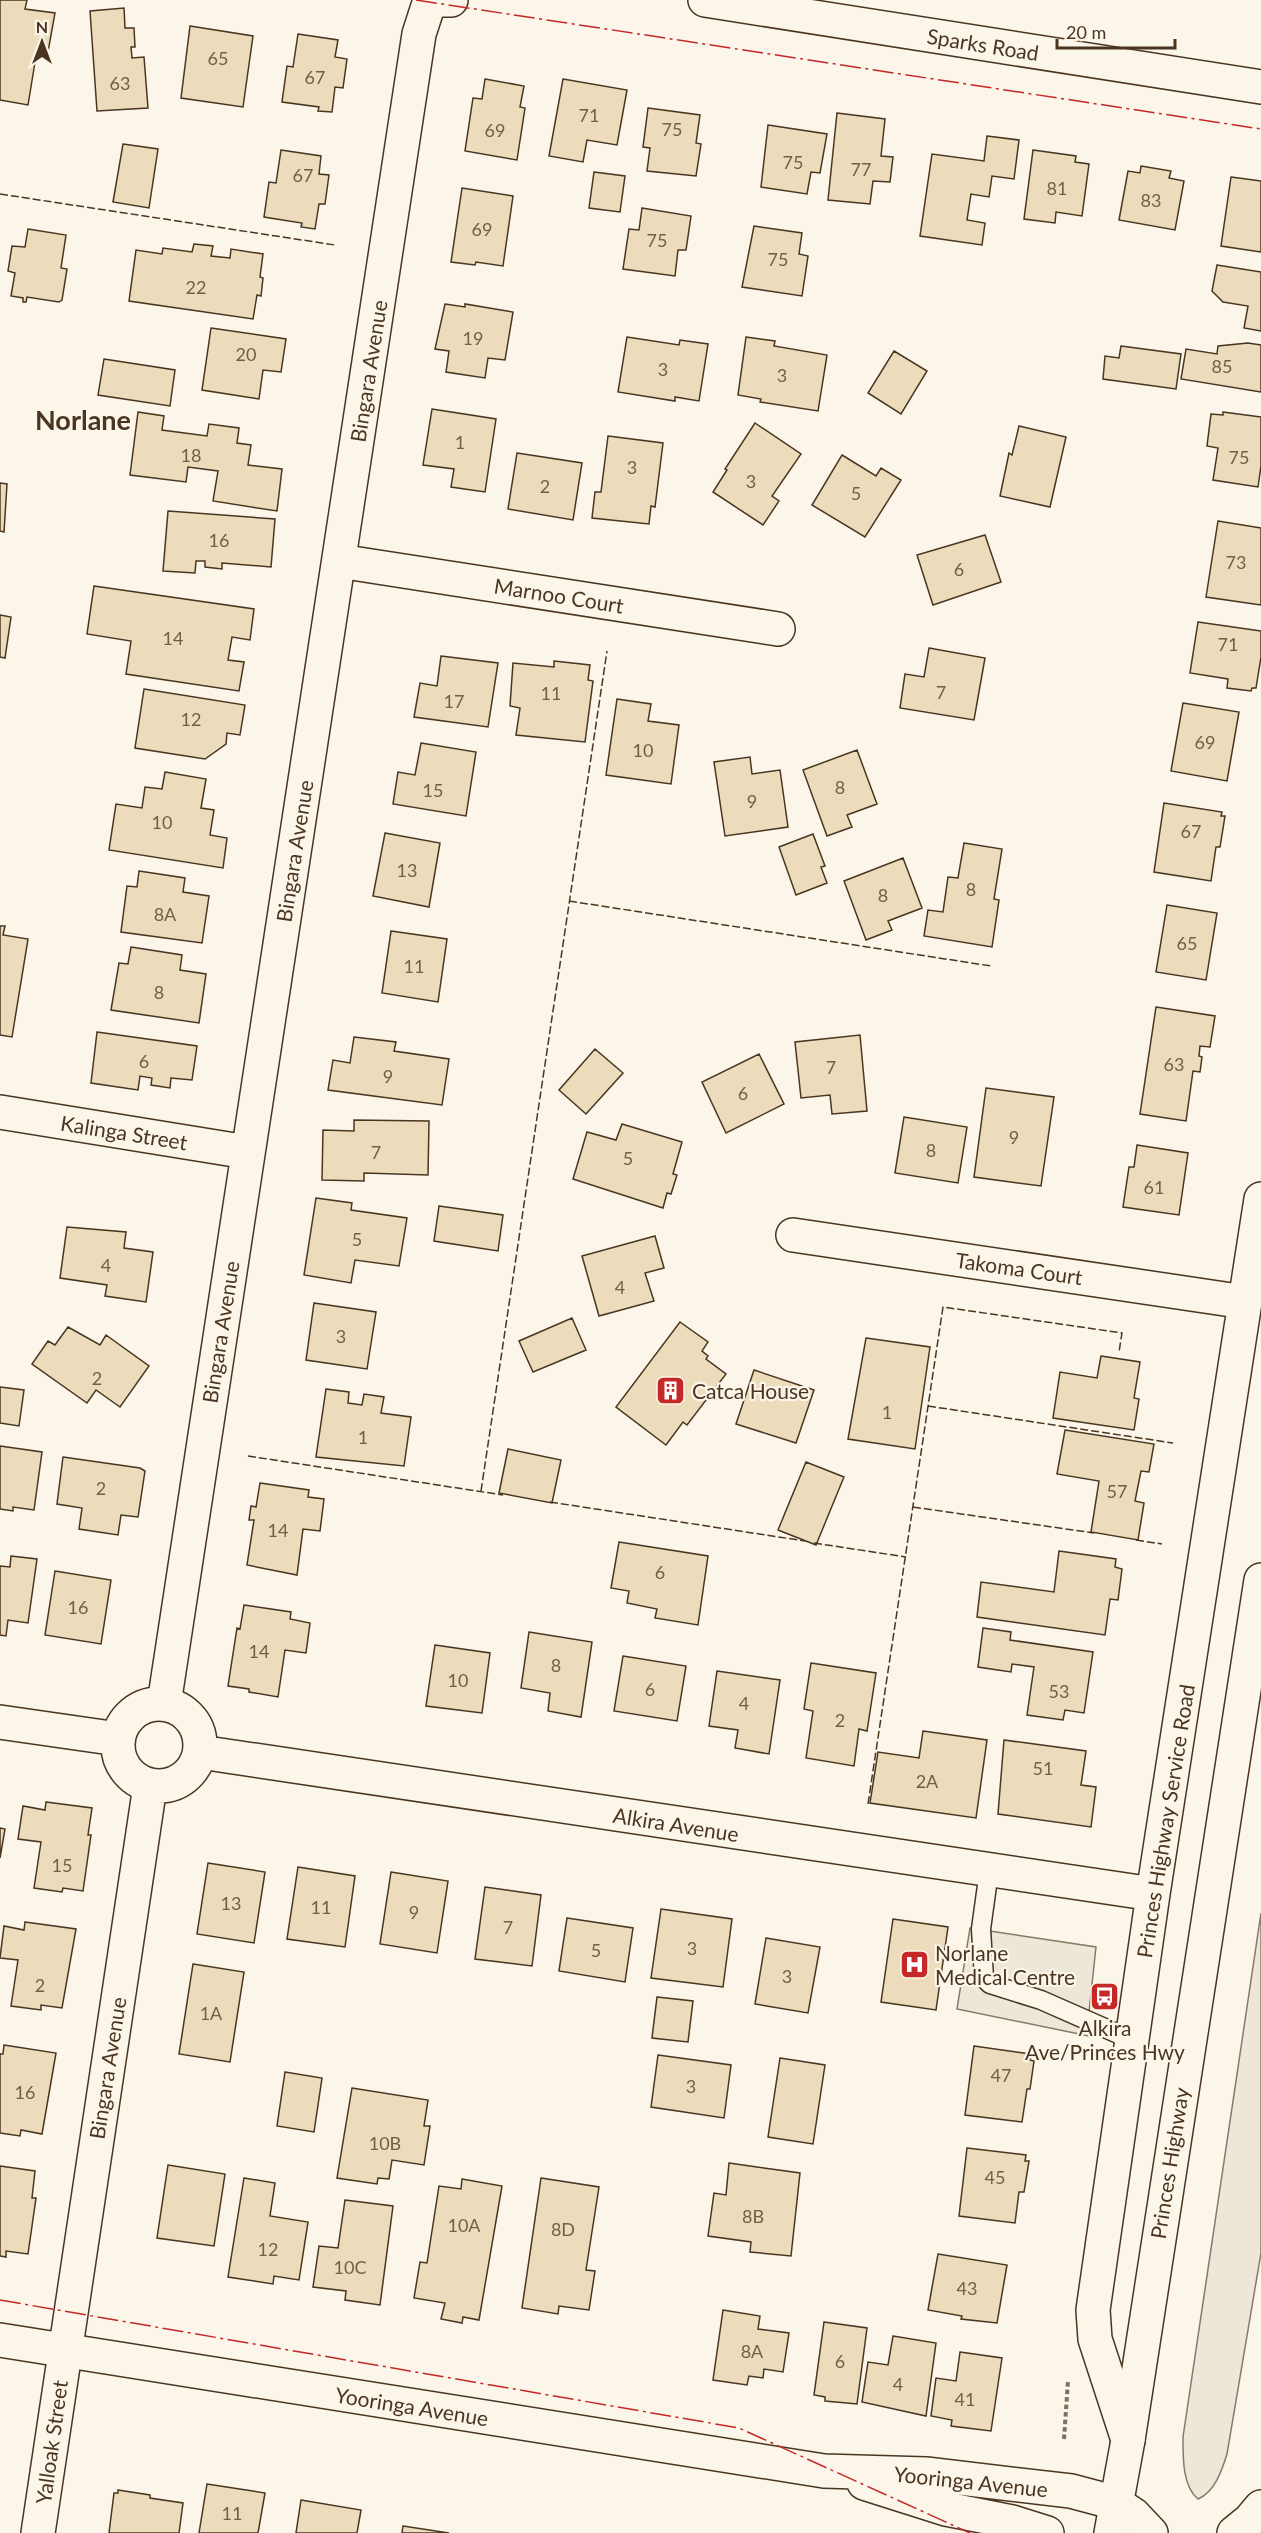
<svg xmlns="http://www.w3.org/2000/svg" width="1261" height="2533" viewBox="0 0 1261 2533" font-family="Lato,sans-serif">
  <style>
    .green { fill: #ede6d9; stroke: #887966; stroke-width: 1.5 }
    .parking { fill: #ede7d9; stroke: #887966; stroke-width: 1.5 }
    .building { fill: #ecdcbc; stroke: #4a3520; stroke-width: 1.5 }
    .lines { fill: none; stroke-linecap: round; stroke-linejoin: round }
    .service-casing { stroke: #4a3520; stroke-width: 21 }
    .minor-casing { stroke: #4a3520; stroke-width: 36 }
    .tertiary-casing { stroke: #4a3520; stroke-width: 36 }
    .trunk-casing { stroke: #4a3520; stroke-width: 36 }
    .path { stroke: #7f6f5c; stroke-width: 4; stroke-dasharray: 4.5 3; stroke-linecap: butt }
    .service { stroke: #fbf6e9; stroke-width: 18 }
    .minor { stroke: #fbf6e9; stroke-width: 33 }
    .tertiary { stroke: #fbf6e9; stroke-width: 33 }
    .trunk { stroke: #fbf6e9; stroke-width: 33 }
    .fence { stroke: #4a3520; stroke-width: 1.5; stroke-dasharray: 8 3; stroke-linecap: butt }
    .power { stroke: #c62828; stroke-width: 1.5; stroke-dasharray: 21 4.5 3 4.5; stroke-linecap: butt }
    .labels { text-anchor: middle; dominant-baseline: central; stroke-width: 4.5; stroke-linejoin: round; paint-order: stroke }
    .number-label { font-size: 18px; fill: #725f47 }
    .street-label { font-size: 21px; fill: #4a3520; stroke: #fbf6e9 }
    .poi-label { font-size: 21px; fill: #4a3520; stroke: #fbf6e9; text-anchor: start }
    .district-label { font-size: 27px; font-weight: bold; fill: #4a3520; stroke: #fbf6e9 }
  </style>
  <rect width="100%" height="100%" fill="#fbf6e9"/>
  <path class="green" d="M1261 1913V2253L1227 2454C1222 2470 1215 2492 1198 2499 1182 2486 1183 2456 1183 2437Z"/>
  <path class="parking" d="M970 1928 1096 1947 1088 2021 1089 2036 957 2009Z"/>
  <path class="building" d="M0 0H27L25 9 55 13 48 52 37 50 28 105 0 100Z
    M124 8 125 28H134L135 47H131L132 58 144 57 148 108 97 111 90 11Z
    M190 26 253 36 243 107 181 98Z
    M298 34 338 40 335 57 347 59 343 88 335 87 332 112 318 111 319 107 282 102 287 66 293 67Z
    M485 79 524 86 520 107 525 108 517 160 465 151 473 98 482 99Z
    M563 79 627 90 617 145 587 140 583 162 549 156Z
    M648 108 700 115 696 143 701 144 696 176 647 171 650 148 643 147Z
    M837 113 885 119 881 156 893 157 890 182 873 181 870 204 828 200Z
    M768 125 827 134 820 173 811 172 807 194 761 187Z
    M987 136 1019 140 1014 179 992 176 989 197 971 194 967 220 985 223 982 245 920 236 932 154 984 161Z
    M123 144 158 149 149 208 113 202Z
    M281 150 321 156 319 174 329 175 325 204H319L315 229 301 227 302 223 264 217 269 182 276 183Z
    M1033 150 1076 156 1075 162 1089 164 1082 216 1056 212 1055 223 1024 219Z
    M1141 166 1171 171 1169 178 1184 181 1175 230 1119 220 1128 171 1140 173Z
    M594 172 625 176 620 212 589 208Z
    M1231 177 1261 181V252L1221 246Z
    M462 188 513 196 503 266 476 262 475 265 451 262Z
    M642 208 691 216 686 250H678L675 276 623 269 629 229 639 230Z
    M754 226 802 233 799 254 808 256 802 296 742 287Z
    M28 229 66 235 61 268 67 269 62 300 59 302 27 297 26 302H23V298L11 296 15 273 8 271 12 246 25 247Z
    M194 244 213 246 211 256 230 258 231 249 263 254 260 277 263 278 261 296 257 295 253 319 129 301 136 250 162 254 163 248 192 252Z
    M1217 265 1261 272V331L1244 328 1248 306 1223 302 1212 291Z
    M445 304 465 307V304L513 312 505 360 488 358 485 378 446 372 449 351 435 349Z
    M211 328 286 339 281 372 263 370 259 399 202 390Z
    M627 337 679 345 680 340 708 344 699 401 675 397V401L618 392Z
    M746 337 775 341 774 346 827 355 818 411 760 402 761 399 738 395Z
    M1248 343 1261 345V392L1181 379 1186 349 1217 354 1218 346Z
    M1121 346 1181 354 1176 389 1103 379 1105 356 1119 358Z
    M894 351 927 371 901 414 868 393Z
    M104 359 175 370 170 406 98 395Z
    M432 409 496 419 485 492 451 487 454 469 423 465Z
    M138 412 164 416 162 430 207 436 209 424 239 428 237 443 251 445 248 465 282 469 277 511 213 501 218 471 188 467 186 482 130 475Z
    M1223 412 1261 417V466L1258 487 1213 480 1218 448 1207 446 1211 414 1223 415Z
    M755 423 801 454 772 496 779 501 763 525 713 492 727 470 725 469Z
    M1019 426 1066 437 1050 507 1000 496 1009 453 1012 455Z
    M608 436 663 443 655 507 651 506 649 524 592 518 595 492H601Z
    M517 453 582 463 573 520 508 509Z
    M842 455 876 476 881 468 901 480 865 537 812 505Z
    M0 483 7 484 4 532 0 531Z
    M168 511 275 519 271 567 222 563V569L205 567V561H196L195 573 163 571Z
    M1218 521 1261 528V605L1206 597Z
    M985 535 1001 582 933 605 917 555Z
    M94 586 254 609 250 640 232 637 228 660 244 662 239 691 126 674 131 641 87 634Z
    M0 615 11 617 5 658 0 657Z
    M1198 622 1261 631V657L1256 688H1252L1251 691 1227 688 1228 679 1190 673Z
    M929 648 985 658 974 720 900 708 905 674 924 677Z
    M441 656 498 663 488 727 414 717 420 683 437 686Z
    M554 661 590 665 588 680 593 681 585 742 516 735 520 708 510 706 513 663 554 667Z
    M144 689 245 705 240 735 227 733 226 744 205 759 135 748Z
    M617 699 651 704 648 721 679 725 671 784 606 775Z
    M1183 703 1239 712 1227 781 1171 771Z
    M421 743 476 752 466 816 393 804 398 772 415 775Z
    M857 750 877 804 847 815 852 827 827 836 803 770Z
    M750 757 752 774 780 770 788 827 725 836 714 762Z
    M165 772 206 779 201 808 214 810 210 835 227 838 223 868 109 850 116 804 142 808 145 787 162 789Z
    M1164 803 1222 812 1221 816H1225L1220 847H1216L1211 881 1154 872Z
    M385 833 440 843 429 907 373 896Z
    M813 834 825 866 821 867 827 883 796 895 779 847Z
    M964 843 1002 849 994 899 999 900 992 947 924 936 928 910 943 912 948 877 958 878Z
    M903 858 922 908 888 921 892 930 866 940 844 881Z
    M139 871 185 878 183 892 209 896 202 943 121 932 127 886 137 887Z
    M1167 905 1217 913 1206 980 1156 972Z
    M0 926H5L3 935 28 939 12 1037 0 1035Z
    M391 931 447 939 438 1002 382 993Z
    M131 947 182 955 180 970 206 974 199 1023 111 1010 119 963 128 964Z
    M1156 1007 1215 1016 1210 1047 1200 1046 1199 1056 1202 1057 1200 1072 1193 1071 1186 1121 1140 1114Z
    M97 1032 197 1046 192 1080 171 1078 170 1088 151 1085 152 1078 140 1076 138 1090 91 1083Z
    M860 1035 867 1111 832 1114 830 1095 801 1098 795 1042Z
    M354 1037 396 1042 394 1051 449 1059 442 1105 328 1090 333 1060 350 1063Z
    M595 1049 623 1073 586 1114 559 1090Z
    M759 1054 784 1104 726 1133 702 1082Z
    M986 1088 1054 1097 1041 1186 974 1177Z
    M904 1117 967 1127 958 1183 895 1173Z
    M354 1120 429 1121 428 1175 364 1173V1181L322 1180 323 1130 354 1131Z
    M622 1124 682 1142 673 1174 677 1175 671 1194 667 1193 663 1208 573 1179 587 1132 616 1140Z
    M1137 1145 1188 1153 1179 1215 1123 1207 1129 1167H1134Z
    M316 1198 352 1203 351 1210 407 1218 399 1266 355 1260 351 1283 304 1275Z
    M439 1206 503 1215 498 1251 434 1241Z
    M67 1227 126 1232 124 1248 153 1252 146 1302 105 1296 107 1285 60 1278Z
    M655 1236 664 1268 645 1273 654 1301 599 1316 582 1256Z
    M314 1303 376 1312 367 1369 306 1360Z
    M572 1318 586 1350 533 1372 519 1341Z
    M680 1322 708 1342 702 1351 708 1356 706 1359 726 1374 687 1425 683 1422 666 1445 616 1407Z
    M68 1327 100 1345 106 1335 149 1366 120 1407 96 1390 87 1403 32 1364 48 1341 55 1345Z
    M866 1338 930 1347 915 1449 848 1439Z
    M1101 1356 1140 1362 1134 1398 1139 1399 1134 1430 1053 1418 1060 1372 1097 1378Z
    M754 1370 814 1390 796 1443 736 1424Z
    M0 1387 24 1390 19 1426 0 1423Z
    M326 1389 349 1392 348 1403 362 1405 364 1394 384 1397 381 1413 411 1417 404 1466 316 1457Z
    M1065 1430 1154 1444 1149 1472 1141 1471 1135 1501 1144 1503 1138 1540 1091 1532 1099 1481 1057 1474Z
    M0 1446 42 1452 34 1510 13 1507V1511L0 1509Z
    M508 1449 561 1460 552 1503 499 1493Z
    M63 1457 140 1468 145 1471 138 1517 121 1515 118 1535 79 1529 82 1508 57 1504Z
    M806 1462 844 1477 816 1545 778 1530Z
    M260 1483 309 1490 308 1497 324 1499 320 1531 303 1529 297 1575 247 1565 254 1520H249L251 1506 256 1507Z
    M619 1542 708 1556 698 1625 655 1618 657 1609 627 1603 629 1591 611 1588Z
    M1059 1551 1116 1559 1115 1567 1122 1569 1118 1600 1110 1599 1105 1635 977 1617 981 1582 1054 1592Z
    M11 1556 37 1559 28 1623 8 1620 6 1636 0 1635V1566L10 1567Z
    M55 1571 111 1580 101 1644 45 1635Z
    M244 1605 291 1612 290 1619 310 1623 306 1653 285 1650 278 1697 249 1692V1689L228 1686 237 1628 240 1629Z
    M983 1628 1011 1632 1010 1640 1093 1652 1084 1713 1065 1710 1063 1720 1027 1715 1034 1667 1012 1664 1011 1672 978 1667Z
    M529 1632 592 1642 581 1717 548 1711 550 1693 521 1688Z
    M435 1645 490 1653 482 1713 426 1706Z
    M623 1656 686 1666 677 1721 614 1711Z
    M811 1663 876 1673 867 1731 859 1729 854 1766 806 1758 813 1711 804 1709Z
    M717 1671 780 1680 769 1754 735 1748 738 1730 709 1726Z
    M923 1731 987 1740 976 1818 870 1803 878 1752 919 1758Z
    M1004 1740 1086 1751 1081 1785 1096 1787 1091 1827 998 1814Z
    M46 1802 92 1808 88 1835H91L83 1891 63 1888 62 1892 34 1888 41 1842 18 1839 23 1806 45 1810Z
    M0 1828 5 1829 0 1858Z
    M208 1863 265 1872 254 1943 197 1934Z
    M298 1867 355 1876 345 1947 287 1939Z
    M391 1872 448 1881 437 1953 380 1944Z
    M485 1887 541 1895 532 1966 475 1959Z
    M661 1909 732 1919 723 1987 651 1978Z
    M567 1918 633 1928 625 1982 559 1971Z
    M893 1919 948 1927 936 2010 881 2002Z
    M25 1922 76 1929 62 2008 41 2005V2010L11 2006 18 1960 0 1958 4 1926 24 1930Z
    M766 1938 820 1947 808 2013 755 2004Z
    M193 1964 244 1972 230 2062 179 2054Z
    M657 1997 693 2001 688 2042 652 2038Z
    M4 2045 56 2053 42 2134 21 2130 20 2136 0 2133V2054H3Z
    M974 2046 1031 2054 1030 2060 1034 2061 1030 2089H1027L1022 2122 965 2115Z
    M658 2055 731 2065 724 2118 651 2107Z
    M780 2058 825 2065 813 2144 768 2137Z
    M285 2072 322 2078 314 2132 277 2126Z
    M352 2088 428 2100 424 2126H430L424 2165 392 2160 389 2179 378 2178 377 2184 337 2178Z
    M967 2148 1026 2155 1025 2161H1029L1024 2192H1019L1015 2223 959 2216Z
    M729 2163 800 2173 791 2256 750 2252 751 2242 708 2236 714 2193 726 2195Z
    M168 2165 225 2174 214 2246 157 2238Z
    M0 2166 35 2171 32 2198H36L28 2254 6 2251V2257L0 2256Z
    M244 2178 275 2183 270 2216 308 2222 299 2280 274 2276 273 2284 228 2277Z
    M541 2178 599 2187 586 2270 595 2271 589 2310 559 2306 558 2314 522 2308Z
    M462 2179 502 2186 479 2320 463 2317 462 2323 441 2319 445 2303 414 2298 420 2262 427 2263 439 2186 461 2189Z
    M345 2200 393 2206 380 2305 345 2300 346 2291 313 2287 319 2246 338 2248Z
    M938 2254 1007 2265 997 2323 961 2319 962 2316 928 2310Z
    M723 2310 760 2316 758 2329 789 2333 783 2372 764 2369 763 2378 749 2376 747 2385 713 2380Z
    M824 2322 867 2328 857 2404 825 2401V2397L814 2395Z
    M893 2336 936 2343 926 2416 862 2402 868 2362 888 2365Z
    M960 2352 1002 2358 991 2431 951 2426 952 2420 931 2416 936 2378 956 2381Z
    M207 2484 265 2493 258 2533H199Z
    M118 2490 150 2495V2498L183 2503 179 2533H109L114 2493H118Z
    M301 2500 361 2510 357 2533H296Z
    M403 2526 449 2533H402Z"/>
  <g class="lines">
    <defs>
      <path id="service" d="M989 1871 981 1929 984 1978 990 1984 1041 2000 1132 2040"/>
      <path id="minor" d="M339 561 778 629
        M0 1112 247 1152
        M793 1235 1245 1302
        M118 1745a41 41 0 1 1 82 0a41 41 0 1 1-82 0Z
        M164 1704 419 34 430 0
        M0 1722 118 1739
        M200 1752 1153 1894
        M0 2340 824 2471 926 2474 1071 2491 1116 2503
        M1128 2440 1095 2339 1093 2310 1153 1894 1261 1199
        M864 2483 946 2509 1012 2522 1047 2533
        M38 2533 150 1786"/>
      <path id="tertiary" d="M442 0H451
        M705 0 1261 87"/>
      <path id="trunk" d="M1116 2503 1134 2515 1151 2533
        M1111 2533 1128 2440 1261 1580
        M1234 2533 1250 2520 1261 2507"/>
    </defs>
    <use href="#service" class="service-casing"/>
    <use href="#minor" class="minor-casing"/>
    <use href="#tertiary" class="tertiary-casing"/>
    <use href="#trunk" class="trunk-casing"/>
    <path class="path" d="M1064 2439 1068 2381"/>
    <use href="#service" class="service"/>
    <use href="#minor" class="minor"/>
    <use href="#tertiary" class="tertiary"/>
    <use href="#trunk" class="trunk"/>
    <path class="fence" d="M0 194 335 245
      M569 901 991 966
      M928 1406 1173 1443
      M248 1456 503 1495
      M481 1491 607 651
      M550 1502 805 1541
      M913 1507 1094 1533
      M1136 1540 1162 1544
      M814 1543 906 1557
      M868 1804 943 1307 1122 1333 1119 1352"/>
    <path class="power" d="M416 0 1261 129
      M0 2300 739 2428 970 2533"/>
  </g>
  <defs>
    <symbol id="building-square" viewBox="-11 -11 22 22"><rect x="-9" y="-9" width="18" height="18" rx="4" fill="#c62828" stroke="#fbf6e9"/><path d="M-4-6H4V6H1V3H-1V6H-4ZM-2.5-4.3h1.7v1.8h-1.7ZM.8-4.3h1.7v1.8H.8ZM-2.5-1h1.7V.8h-1.7ZM.8-1h1.7V.8H.8Z" fill="#fff"/></symbol>
    <symbol id="hospital-square" viewBox="-11 -11 22 22"><rect x="-9" y="-9" width="18" height="18" rx="4" fill="#c62828" stroke="#fbf6e9"/><path d="M-5-5h3v3.5h4V-5h3V5h-3V1.5h-4V5h-3Z" fill="#fff"/></symbol>
    <symbol id="bus-square" viewBox="-11 -11 22 22"><rect x="-9" y="-9" width="18" height="18" rx="4" fill="#c62828" stroke="#fbf6e9"/><path d="M-5-6H5V4H4V6H2V4H-2V6H-4V4H-5ZM-3.5-4V0h7V-4ZM-3.5 1.2v1.5H-2V1.2ZM2 1.2v1.5H3.5V1.2Z" fill="#fff"/></symbol>
  </defs>
  <g fill-rule="evenodd">
    <use href="#building-square" x="654" y="1374" width="33" height="33"/>
    <use href="#hospital-square" x="898" y="1948" width="33" height="33"/>
    <use href="#bus-square" x="1088" y="1980" width="33" height="33"/>
  </g>
  <g class="labels">
    <g class="number-label">
      <text x="218" y="58">65</text>
      <text x="315" y="77">67</text>
      <text x="120" y="83">63</text>
      <text x="589" y="115">71</text>
      <text x="672" y="129">75</text>
      <text x="495" y="130">69</text>
      <text x="793" y="162">75</text>
      <text x="861" y="169">77</text>
      <text x="303" y="175">67</text>
      <text x="1057" y="188">81</text>
      <text x="1151" y="200">83</text>
      <text x="482" y="229">69</text>
      <text x="657" y="240">75</text>
      <text x="778" y="259">75</text>
      <text x="196" y="287">22</text>
      <text x="473" y="338">19</text>
      <text x="246" y="354">20</text>
      <text x="1222" y="366">85</text>
      <text x="663" y="369">3</text>
      <text x="782" y="375">3</text>
      <text x="460" y="442">1</text>
      <text x="191" y="455">18</text>
      <text x="1239" y="457">75</text>
      <text x="632" y="467">3</text>
      <text x="751" y="481">3</text>
      <text x="545" y="486">2</text>
      <text x="856" y="493">5</text>
      <text x="219" y="540">16</text>
      <text x="1236" y="562">73</text>
      <text x="959" y="569">6</text>
      <text x="173" y="638">14</text>
      <text x="1228" y="644">71</text>
      <text x="941" y="692">7</text>
      <text x="551" y="693">11</text>
      <text x="454" y="701">17</text>
      <text x="191" y="719">12</text>
      <text x="1205" y="742">69</text>
      <text x="643" y="750">10</text>
      <text x="840" y="787">8</text>
      <text x="433" y="790">15</text>
      <text x="752" y="801">9</text>
      <text x="162" y="822">10</text>
      <text x="1191" y="831">67</text>
      <text x="407" y="870">13</text>
      <text x="971" y="889">8</text>
      <text x="883" y="895">8</text>
      <text x="165" y="914">8A</text>
      <text x="1187" y="943">65</text>
      <text x="414" y="966">11</text>
      <text x="159" y="992">8</text>
      <text x="144" y="1061">6</text>
      <text x="1174" y="1064">63</text>
      <text x="831" y="1067">7</text>
      <text x="388" y="1076">9</text>
      <text x="743" y="1093">6</text>
      <text x="1014" y="1137">9</text>
      <text x="931" y="1150">8</text>
      <text x="376" y="1152">7</text>
      <text x="628" y="1158">5</text>
      <text x="1154" y="1187">61</text>
      <text x="357" y="1239">5</text>
      <text x="106" y="1265">4</text>
      <text x="620" y="1287">4</text>
      <text x="341" y="1336">3</text>
      <text x="97" y="1378">2</text>
      <text x="887" y="1412">1</text>
      <text x="363" y="1437">1</text>
      <text x="101" y="1488">2</text>
      <text x="1117" y="1491">57</text>
      <text x="278" y="1530">14</text>
      <text x="660" y="1572">6</text>
      <text x="78" y="1607">16</text>
      <text x="259" y="1651">14</text>
      <text x="556" y="1665">8</text>
      <text x="458" y="1680">10</text>
      <text x="650" y="1689">6</text>
      <text x="1059" y="1691">53</text>
      <text x="744" y="1703">4</text>
      <text x="840" y="1720">2</text>
      <text x="1043" y="1768">51</text>
      <text x="927" y="1781">2A</text>
      <text x="62" y="1865">15</text>
      <text x="231" y="1903">13</text>
      <text x="321" y="1907">11</text>
      <text x="414" y="1912">9</text>
      <text x="508" y="1927">7</text>
      <text x="692" y="1948">3</text>
      <text x="596" y="1950">5</text>
      <text x="787" y="1976">3</text>
      <text x="40" y="1985">2</text>
      <text x="211" y="2013">1A</text>
      <text x="1001" y="2075">47</text>
      <text x="691" y="2086">3</text>
      <text x="25" y="2092">16</text>
      <text x="385" y="2143">10B</text>
      <text x="995" y="2177">45</text>
      <text x="753" y="2216">8B</text>
      <text x="464" y="2225">10A</text>
      <text x="563" y="2229">8D</text>
      <text x="268" y="2249">12</text>
      <text x="350" y="2267">10C</text>
      <text x="967" y="2288">43</text>
      <text x="752" y="2351">8A</text>
      <text x="840" y="2361">6</text>
      <text x="898" y="2384">4</text>
      <text x="965" y="2399">41</text>
      <text x="232" y="2513">11</text>
    </g>
    <g class="street-label">
      <text transform="translate(983 44) rotate(9)">Sparks Road</text>
      <text transform="translate(368 371) rotate(-81)">Bingara Avenue</text>
      <text transform="translate(559 595) rotate(9)">Marnoo Court</text>
      <text transform="translate(294 851) rotate(-81)">Bingara Avenue</text>
      <text transform="translate(124 1132) rotate(9)">Kalinga Street</text>
      <text transform="translate(1019 1268) rotate(8)">Takoma Court</text>
      <text transform="translate(220 1332) rotate(-81)">Bingara Avenue</text>
      <text transform="translate(1165 1821) rotate(-81)">Princes Highway Service Road</text>
      <text transform="translate(676 1824) rotate(9)">Alkira Avenue</text>
      <text transform="translate(107 2068) rotate(-81)">Bingara Avenue</text>
      <text transform="translate(1169 2163) rotate(-81)">Princes Highway</text>
      <text transform="translate(412 2406) rotate(9)">Yooringa Avenue</text>
      <text transform="translate(51 2442) rotate(-82)">Yalloak Street</text>
      <text transform="translate(971 2481) rotate(6)">Yooringa Avenue</text>
    </g>
    <g class="poi-label">
      <text x="692" y="1390">Catca House</text>
      <text x="935" y="1952">Norlane<tspan x="935" dy="24">Medical Centre</tspan></text>
      <text x="1105" y="2027" text-anchor="middle">Alkira<tspan x="1105" dy="24">Ave/Princes Hwy</tspan></text>
    </g>
    <g class="district-label">
      <text x="83" y="419">Norlane</text>
    </g>
  </g>
  <g transform="translate(42 42)" stroke="#fbf6e9" stroke-width="4.5" paint-order="stroke">
  <path d="M0-4.5L10 22L0 15L-10 22Z" fill="#4a3520"/>
  <text y="-9" font-size="16" font-weight="bold" text-anchor="middle" fill="#4a3520">N</text>
  </g>
  <path d="M1057 39v9h118v-9" fill="none" stroke="#4a3520" stroke-width="3"/>
  <text x="1066" y="39" font-size="18" fill="#4a3520" stroke="#fbf6e9" stroke-width="4.5" paint-order="stroke">20 m</text>
</svg>
